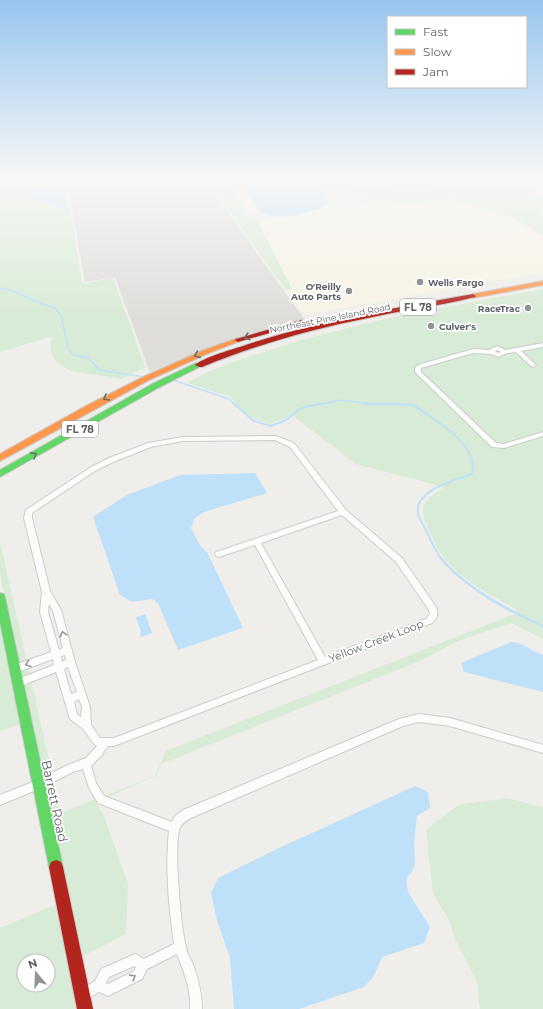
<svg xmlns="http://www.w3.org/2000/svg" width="543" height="1009" viewBox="0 0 543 1009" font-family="Montserrat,sans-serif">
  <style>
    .commercial { fill: #f7f3e4 }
    .industrial { fill: #dfddda }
    .green { fill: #d8ebd6; fill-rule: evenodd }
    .water { fill: #bfe0f9 }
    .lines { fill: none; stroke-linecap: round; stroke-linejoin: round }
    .stream-far2 { stroke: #bfe0f9; stroke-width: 1.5 }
    .stream-far1 { stroke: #bfe0f9; stroke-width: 2 }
    .stream { stroke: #bfe0f9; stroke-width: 2.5 }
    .street-casing { stroke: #cbcccc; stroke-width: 2 }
    .fast-casing { stroke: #cacacb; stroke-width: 2 }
    .slow-casing { stroke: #cacacb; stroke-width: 2 }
    .jam-casing { stroke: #cacacb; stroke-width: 2 }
    .street { fill: #fdfcfc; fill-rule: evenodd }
    .fast { fill: #63d668; fill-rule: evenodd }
    .slow { fill: #ff974d; fill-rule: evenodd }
    .jam { fill: #b3261e; fill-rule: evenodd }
    .oneway { stroke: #607468 }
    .oneway2 { stroke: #96999c }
    .poi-dot { fill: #919496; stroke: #fff; stroke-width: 1.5 }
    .labels { text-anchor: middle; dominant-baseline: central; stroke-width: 3.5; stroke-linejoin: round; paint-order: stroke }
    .far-poi-label { font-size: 9px; font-weight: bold; fill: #5f6368; stroke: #fff; text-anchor: start }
    .far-street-label { font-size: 9px; fill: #5f6368; stroke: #fff }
    .shield { fill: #fff; stroke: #8f9295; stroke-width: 1 }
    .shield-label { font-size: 10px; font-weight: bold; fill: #5f6368 }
    .street-label { font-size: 11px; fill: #5f6368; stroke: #fff }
    .near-street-label { font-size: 13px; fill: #5f6368; stroke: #fff }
  </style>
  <rect width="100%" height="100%" fill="#efeeea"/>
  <path class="commercial" d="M139 177 67 187 70 208 66 207 67 205 64 185Z
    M444 177H543V197L528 188 452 183Z
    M452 199 515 218 543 236V272L304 315 286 290 292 288 257 220 289 216 315 210 386 200H391L397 205Z"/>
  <path class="industrial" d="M145 177H203L304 319 221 344 150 372 115 277 85 282 68 187Z"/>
  <path class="green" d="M0 177H58L23 193 60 208 66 207 70 208 82 282 85 283 113 278 145 367 122 379 71 371C62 367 52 360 51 349 50 345 52 340 52 336L0 352Z
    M205 177H253L228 180 248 213 257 220 292 289 286 290Z
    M320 177H366L396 186 406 188 436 185 439 181 435 177H444L452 183 528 188 543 197V207L535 210 543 216V236L515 218 452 199 397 205 389 200 364 203 368 200 365 196 335 184Z
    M543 289V639L511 623 460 640 420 661 161 764 156 776 95 802 103 814 128 884 126 934 81 957 0 574V542L60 809 63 812 155 776 166 751 517 613 516 609C488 594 459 579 440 552 436 546 433 538 429 530 419 509 421 501 442 489L441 486 356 464 292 415 270 424 255 419 242 412 231 397 188 383C213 367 242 359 270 350 359 321 452 306 543 289Z
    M0 620 21 724 0 731Z
    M507 798 543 807V1009H480L477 982 454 937 450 922 433 893 426 830 458 805Z
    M57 904 78 1009H0V928ZM24 961H48V985H24Z"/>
  <path class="water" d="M58 177H92L93 180 64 185 67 204 66 206 63 208 21 195Z
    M297 177 310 178 328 200 329 204C313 213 275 223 260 211 254 207 250 196 247 190V187L251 183Z
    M366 177H435L440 183C419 196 387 183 366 177Z
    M255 473 267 493 204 512 195 518 191 528 199 544 208 554 243 628 178 650 158 603 152 599 132 602 120 595 93 517 127 495 180 475Z
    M145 614 152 633 141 637 140 633 141 632 136 617Z
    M511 642C523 642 531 651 543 655V692L464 672 461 663Z
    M415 786 428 792 430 808 417 816 414 844 415 866 406 880 408 892 430 927 424 943 382 957 374 976 364 987 299 1009H234L230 958 217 920 211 893 218 878 279 848Z"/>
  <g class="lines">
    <path class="stream-far2" d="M0 288 14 291 39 303 55 308 62 318 68 349 74 355 89 358 99 370 145 377
      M173 380 229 399 234 404
      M320 404 341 400 370 404"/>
    <path class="stream-far1" d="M233 403 254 421 271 426 286 420 301 408 325 403
      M363 403C375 405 405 403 413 405 417 407 422 411 426 414 444 425 479 449 472 474 456 480 414 490 418 513 419 519 423 525 426 530 431 542 436 553 445 563"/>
    <path class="stream" d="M444 562C471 591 507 610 543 626"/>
    <defs>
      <path id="street" d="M543 343V347L521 351 535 364 536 365 533 367 531 366 516 352 507 353 498 357 491 354 473 353 421 368V372L496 443 504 444 543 432V436L504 448 492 447 415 372V368L418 365 473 349 489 350 497 346 505 350ZM497 350 501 352 498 353 495 351Z
        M276 436 294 443 346 510 402 558 436 607C439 614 437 618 432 623L114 746H108L101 756 91 766 96 783 104 796 172 822 175 816 183 810 399 719 419 714 450 718 543 745V753L450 726 419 722 403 726 191 818C186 821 182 823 180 828 173 843 181 929 186 947 187 953 190 959 193 964 198 979 202 993 202 1009H190C191 989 184 972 177 954L147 969 142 979 108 996 99 992 83 1001 79 999 77 995 79 991 95 981 101 969 135 954 144 959 174 944C169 907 165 869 169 831L98 803 89 788 83 769 73 772 41 788 0 805V795L35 781 68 765 86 758 97 746 95 745 83 729 70 719 56 672 18 687 15 686 14 683 15 680 54 665 53 659 15 673 12 672 11 669 12 666 51 652 40 612 42 592 24 518 26 510 91 467 109 458 148 443 183 437ZM275 440 290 447 338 511 216 552 215 554 216 556 219 557 255 545 318 660 114 738H100L91 725 90 707 75 662 61 610 50 591 32 518V513L95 471 113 462 151 447 183 441ZM342 515 396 562 429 610 430 614 426 619 325 657 261 543ZM49 604 53 611 63 648 59 650 48 612ZM65 655 66 660 62 662 61 656ZM68 667 77 692 71 694 64 669ZM79 699 82 707 81 717 77 714 74 702ZM134 966 136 967 134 971 108 984 106 983 109 977Z"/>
      <path id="fast" d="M196 363H199L203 365 158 388 0 477V470L152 384Z
        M0 593 4 594 5 597 63 867 61 872 56 874 51 872 49 867 0 622Z"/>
      <path id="slow" d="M543 281V285L473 298 470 296 473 294Z
        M238 338 241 340 240 341 209 353 149 380 0 461V454L84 407 143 377 204 350Z"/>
      <path id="jam" d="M473 294 476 296 475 297C440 306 403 310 368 318 311 329 256 345 202 367H199L195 365C203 358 230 350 240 347 316 321 395 308 473 294Z
        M302 320 305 322 304 323 238 342 235 340 236 339Z
        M56 860 61 862 63 867 93 1009H77L49 867 51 862Z"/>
    </defs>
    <use href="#street" class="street-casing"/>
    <use href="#fast" class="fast-casing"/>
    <use href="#slow" class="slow-casing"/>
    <use href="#jam" class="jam-casing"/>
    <use href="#street" class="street"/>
    <use href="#fast" class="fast"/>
    <use href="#slow" class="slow"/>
    <use href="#jam" class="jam"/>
  </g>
  <defs><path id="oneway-chevron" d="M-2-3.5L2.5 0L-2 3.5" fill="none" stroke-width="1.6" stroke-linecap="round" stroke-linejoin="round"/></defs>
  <g class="oneway">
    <use href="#oneway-chevron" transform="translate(247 337) rotate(162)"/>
    <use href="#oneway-chevron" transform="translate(197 355) rotate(158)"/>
    <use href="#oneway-chevron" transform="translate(106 398) rotate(150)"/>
    <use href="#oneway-chevron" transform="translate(34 455) rotate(-29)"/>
  </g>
  <g class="oneway2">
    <use href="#oneway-chevron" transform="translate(63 634) rotate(-106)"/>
    <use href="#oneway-chevron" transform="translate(28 664) rotate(160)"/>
    <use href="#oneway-chevron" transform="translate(133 977) rotate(-32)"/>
  </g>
  <linearGradient id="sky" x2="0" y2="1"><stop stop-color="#97c6ef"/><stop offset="0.56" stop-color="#f8f7f6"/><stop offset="1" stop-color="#f8f7f6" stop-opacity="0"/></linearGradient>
  <rect width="543" height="318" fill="url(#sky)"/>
  <g class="poi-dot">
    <circle cx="420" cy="282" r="4"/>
    <circle cx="349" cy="291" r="4"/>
    <circle cx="528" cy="308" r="4"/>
    <circle cx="431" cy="326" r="4"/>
  </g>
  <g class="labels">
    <g class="far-poi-label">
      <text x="428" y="282">Wells Fargo</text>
      <text x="341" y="286" text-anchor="end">O'Reilly<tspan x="341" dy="10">Auto Parts</tspan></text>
      <text x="520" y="308" text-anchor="end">RaceTrac</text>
      <text x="439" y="326">Culver's</text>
    </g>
    <g class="far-street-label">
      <text transform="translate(330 318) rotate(-11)">Northeast Pine Island Road</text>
    </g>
    <g class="shield">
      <rect x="400" y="299" width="36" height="16" rx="3"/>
      <rect x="62" y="421" width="36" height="16" rx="3"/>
    </g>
    <g class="shield-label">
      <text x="418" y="307">FL 78</text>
      <text x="80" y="429">FL 78</text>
    </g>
    <g class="street-label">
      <text transform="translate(376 641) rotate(-21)">Yellow Creek Loop</text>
    </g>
    <g class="near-street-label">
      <text transform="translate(55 801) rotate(78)">Barrett Road</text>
    </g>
  </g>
  <rect x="387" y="16" width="140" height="72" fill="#ffffff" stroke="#bfc1c3"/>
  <rect x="395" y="29" width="20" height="6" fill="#63d668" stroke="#bfc1c3"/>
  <text x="423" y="36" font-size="12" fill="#5f6368">Fast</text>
  <rect x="395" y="49" width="20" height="6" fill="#ff974d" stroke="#bfc1c3"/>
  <text x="423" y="56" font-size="12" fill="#5f6368">Slow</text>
  <rect x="395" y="69" width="20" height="6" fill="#b3261e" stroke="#bfc1c3"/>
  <text x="423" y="76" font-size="12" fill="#5f6368">Jam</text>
  <g transform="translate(36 973) rotate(341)"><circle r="19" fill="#ffffff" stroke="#bfc1c3"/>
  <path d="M0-3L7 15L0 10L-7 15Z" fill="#919496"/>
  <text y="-6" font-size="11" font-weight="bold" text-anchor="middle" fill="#5f6368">N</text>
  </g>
</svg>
